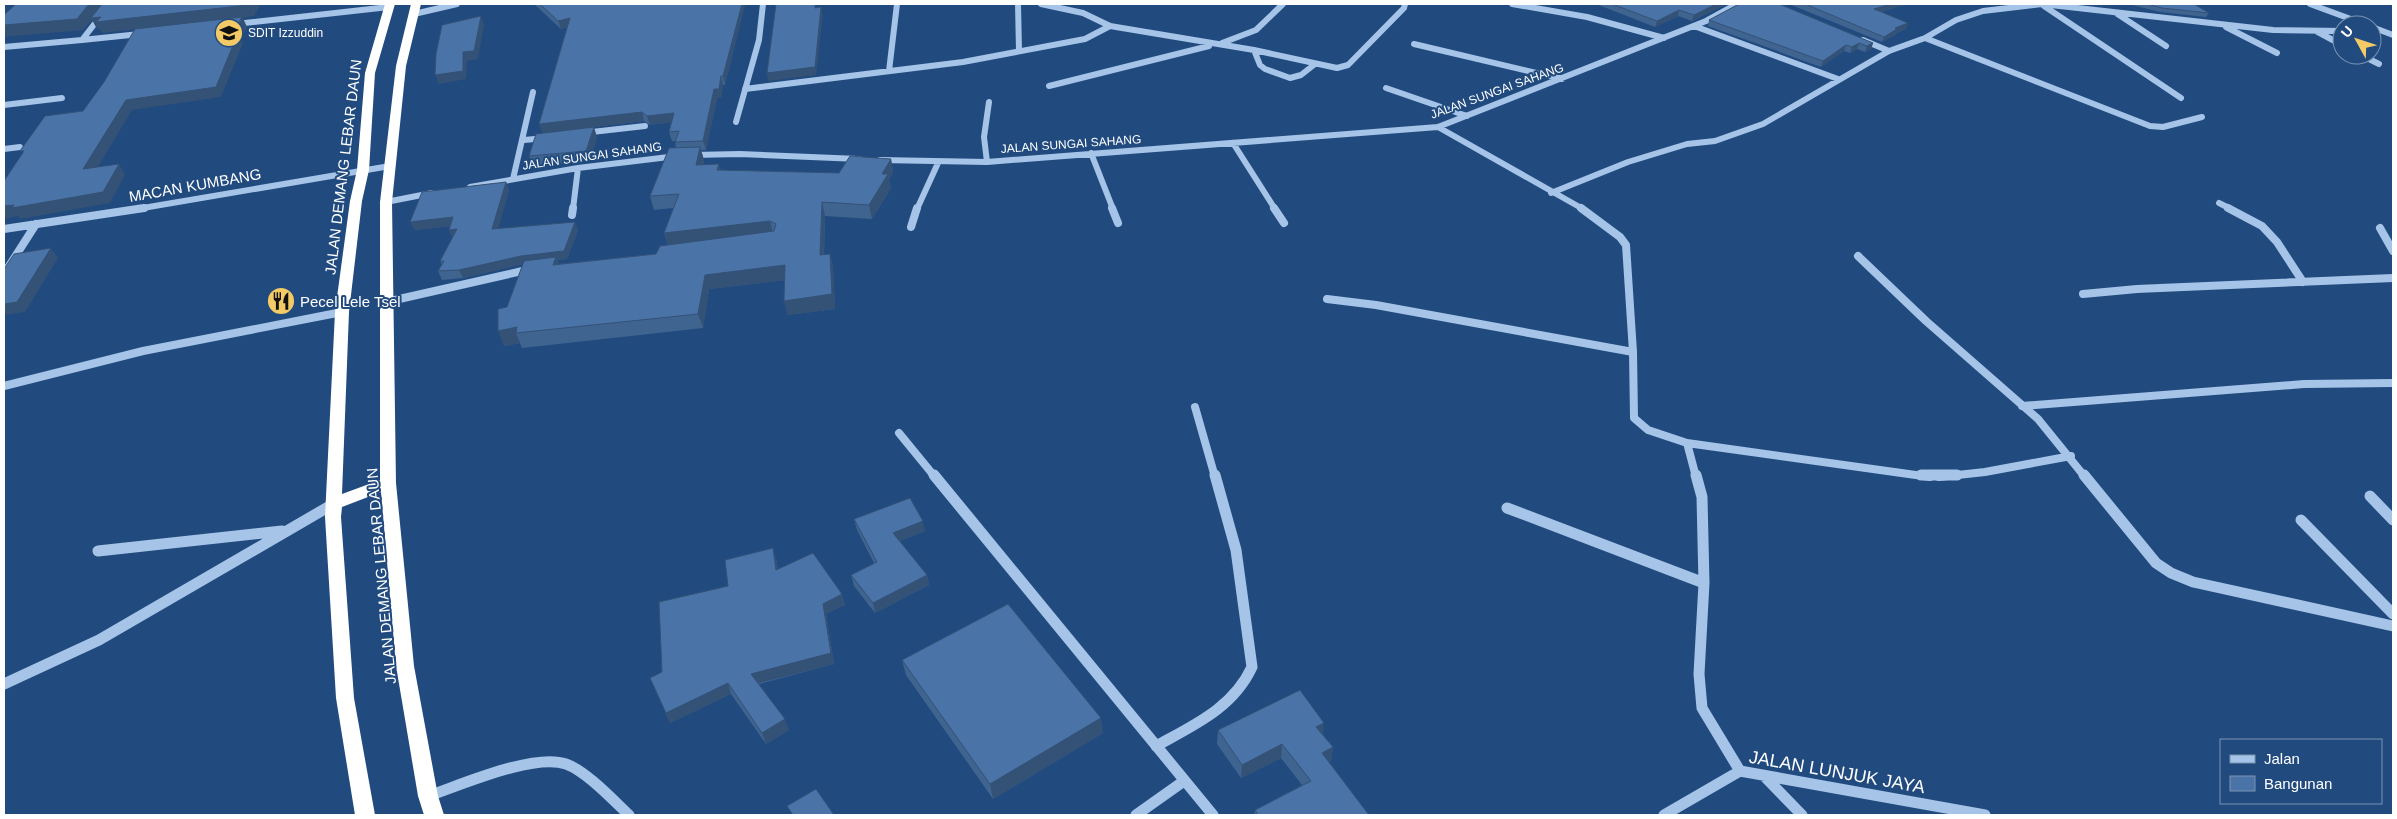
<svg xmlns="http://www.w3.org/2000/svg" width="2397" height="819" viewBox="0 0 2397 819" font-family="Helvetica,sans-serif">
  <style>
    .lines { fill: none; stroke-linecap: round; stroke-linejoin: round }
    .minor-far2 { stroke: #a6c4e7; stroke-width: 6 }
    .minor-far1 { stroke: #a6c4e7; stroke-width: 8 }
    .minor { stroke: #a6c4e7; stroke-width: 11 }
    .highway { fill: #fff; fill-rule: evenodd }
    .wall { fill: #406490 }
    .shaded-wall { fill: #345176 }
    .building { fill: #4a74a8; stroke: #345176 }
    .labels { text-anchor: middle; dominant-baseline: central; stroke-width: 4; stroke-linejoin: round; paint-order: stroke }
    .far-poi-label { font-size: 12px; fill: #fff; stroke: #214b7f; text-anchor: start }
    .far-street-label { font-size: 12px; fill: #fff; stroke: #214b7f }
    .street-label { font-size: 15px; fill: #fff; stroke: #214b7f }
    .poi-label { font-size: 15px; fill: #fff; stroke: #214b7f; text-anchor: start }
    .near-street-label { font-size: 18px; fill: #fff; stroke: #214b7f }
  </style>
  <rect width="100%" height="100%" fill="#214b7f"/>
  <g class="lines">
    <path class="minor-far2" d="M110 4 82 40 140 34
      M1018 4 1019 51
      M1041 4 1083 13 1110 26 1254 50 1337 68 1348 65 1404 8 1405 4
      M1512 4 1587 17 1664 38
      M2310 4 2367 25
      M2044 6 2181 98
      M2116 13 2166 46
      M414 14 457 4
      M235 24 389 7
      M1694 26 1838 79
      M2226 27 2277 53
      M2372 27 2393 35
      M2316 31 2342 45
      M1925 38 2150 126 2163 127 2202 117
      M1863 40 1889 51
      M1222 43 1256 30 1283 4
      M1414 44 1562 79
      M4 47 82 40
      M1254 50 1260 65 1265 69 1290 78 1301 75 1315 64
      M2361 55 2379 64
      M889 71 897 4
      M1049 86 1209 46
      M1386 88 1467 116
      M745 89 963 62 1085 39 1110 26
      M4 105 62 98
      M736 122 759 40 763 4
      M1438 127 1583 209
      M583 133 645 126
      M524 140 546 138
      M1233 143 1275 209
      M4 149 20 147
      M1091 153 1113 209
      M692 155 740 154 859 159
      M880 160 987 162 1438 127 1706 21 1737 4
      M987 162 984 137 989 102
      M513 179 533 92
      M470 187 578 168 677 156
      M1551 193 1628 162 1687 144 1715 141 1763 124 1889 51 1925 38 1956 20 1983 11 2042 4 2273 30 2342 31
      M386 202 432 193
      M2219 203 2231 209
      M137 209 390 166
      M573 209 578 168
      M917 209 938 163"/>
    <path class="minor-far1" d="M1112 208 1118 223
      M1274 208 1284 223
      M1581 208 1620 237 1626 245 1633 352 1634 418 1648 430 1687 443 1696 477
      M2228 208 2262 226 2277 242 2303 282
      M572 215 573 208
      M911 227 917 208
      M2380 228 2393 251
      M4 229 144 208
      M1858 256 1926 321 2038 419 2085 477
      M4 274 36 224
      M2083 294 2137 289 2393 278
      M1327 299 1376 305 1633 352
      M386 302 531 269
      M4 386 143 351 342 312
      M2022 406 2304 384 2393 383
      M1195 407 1215 477
      M899 433 935 477
      M1687 443 1930 477
      M1939 477 1985 472 2071 456"/>
    <path class="minor" d="M934 475 1213 815
      M1696 475 1702 497 1704 583 1699 674 1702 708 1740 771
      M1921 475H1957
      M2084 475 2156 563 2171 573 2193 582 2393 626
      M2370 496 2393 520
      M1507 508 1704 583
      M2301 520 2393 614
      M98 551 282 531
      M4 684 99 640 335 503
      M1156 746C1194 725 1233 708 1252 667L1236 550 1215 475
      M1764 776 1802 815
      M428 796C461 785 533 753 566 764 586 771 613 800 629 815
      M1136 815 1184 781
      M1664 815 1740 771 1985 815"/>
    <path class="highway" d="M385 4H395L375 73 369 170 362 201 349 312 342 494 380 480V202L396 66 411 4H421L406 66 392 202 396 483 414 666 438 796 444 815H424L418 796 396 666 381 492 342 507 341 517 354 698 375 815H355L336 698 325 517 335 312 350 201 357 170 365 73Z"/>
  </g>
  <path class="wall" d="M534 4H745L725 85H723L721 98H717L706 150H701L704 160 703 165 721 170 839 173 891 159 893 172 889 180 891 188 872 219 825 216 824 255 830 254 833 268 835 309 788 315 784 301 785 280 709 289 703 328 522 348 520 343 504 346 507 307 523 264 463 278 442 280 438 271 442 265 440 261 453 238 449 230 450 226 414 230 506 182 509 190 498 228 578 230 567 259 557 260 559 264 656 254 668 245 664 233 673 208 654 210 650 196 676 148 675 142V141H672L669 132 671 122 650 125 644 121 543 133 539 124 567 27 561 29Z
    M1596 4H1726L1692 21 1678 16 1655 27Z
    M1789 4H1907L1881 12 1906 29 1896 33 1895 35 1882 42Z
    M2133 4H2194L2209 13 2206 17 2160 12 2132 5Z
    M1709 20 1873 43 1871 49 1865 52 1857 49 1850 53 1844 51 1821 67 1708 26Z
    M597 137 590 161 533 166 529 156Z
    M854 519 925 531 900 541 927 575 929 585 875 613 854 586 851 575 874 563 857 530Z
    M776 559 778 569 842 594 845 605 826 614 834 664 759 684 789 730 766 744 731 694 670 723 650 678 662 672 728 586Z
    M902 660 1103 733 993 799 906 675Z
    M1218 730 1323 735 1333 747 1331 761 1329 762 1369 815H1254L1255 810 1302 785 1281 758 1241 778 1217 744Z"/>
  <path class="shaded-wall" d="M89 4H261L254 16 243 18 247 27 241 39 243 43 221 97 132 110 90 180 83 169 126 100 232 34 242 18 102 33 100 29H97L92 20 83 30 4 37V25Z
    M742 4H745V5L725 85 723 76Z
    M1716 4H1726L1692 21 1694 15Z
    M1890 4H1907L1872 15 1874 9Z
    M821 7 823 14 816 75 768 81 767 73Z
    M1679 10 1678 16 1655 27 1657 21Z
    M481 16 484 25 478 59 467 61 466 79 439 84 435 75 463 52Z
    M570 18 573 26 561 29 558 21Z
    M1908 23 1906 29 1896 33 1895 35 1882 42 1884 37 1895 28Z
    M1859 43 1857 49 1850 53 1852 47Z
    M1873 43 1871 49 1865 52 1867 46Z
    M1846 45 1844 51 1821 67 1823 61Z
    M721 76 723 85 721 98H717L706 150 703 141 714 89Z
    M642 112 644 121 543 133 539 124Z
    M674 113 676 122 650 125 647 116Z
    M594 127 597 137 590 161 586 151Z
    M700 147 704 160 700 179 696 165Z
    M891 159 893 172 889 180 891 188 872 219 869 205 882 174Z
    M119 164 125 175 110 203 20 219 18 216 4 219V206Z
    M719 164 723 178 717 170Z
    M506 182 509 190 496 237 492 229Z
    M822 202 825 216 823 270 820 255Z
    M453 217 457 226 414 230 410 222Z
    M770 221 773 235 669 247 664 233Z
    M575 222 578 230 567 259 557 260 562 272 524 264 463 278 459 270Z
    M457 229 453 238 449 230Z
    M51 248 58 258 25 312 4 315V304Z
    M830 254 833 268 835 309 788 315 784 301Z
    M785 265 788 280 709 289 703 328 698 314 705 275Z
    M517 327 516 333 520 343 504 346 498 331Z
    M923 521 925 531 895 543 893 533Z
    M773 548 776 559 780 580 776 570Z
    M927 575 929 585 875 613 873 603Z
    M842 594 845 605 826 614 834 664 755 684 751 674 823 604Z
    M728 683 731 694 670 723 666 713Z
    M1101 718 1103 733 993 799 990 784Z
    M785 719 789 730 766 744 762 733Z
    M1324 723 1323 736 1316 727Z
    M1282 744 1281 758 1241 778 1242 765Z
    M1333 747 1331 761 1321 766 1322 753Z"/>
  <path class="building" d="M16 4H89L77 19 4 25V15Z
    M102 4H249L248 5 96 22 101 17 91 18Z
    M540 4H742L723 76H721L719 89H714L703 141 675 142 679 131 669 132 674 113 647 116 642 112 539 124 570 18 558 21Z
    M776 4H815V8L821 7 815 67 767 73Z
    M1612 4H1716L1694 15 1679 10 1657 21Z
    M1739 4H1779L1873 43 1867 46 1859 43 1852 47 1846 45 1823 61 1709 20Z
    M1805 4H1890L1874 9 1908 23 1895 28 1897 29 1884 37Z
    M2147 4H2194L2209 13 2162 8Z
    M481 16 474 51 463 52V71L435 75 436 54 442 25Z
    M242 17 232 34 238 33 216 87 126 100 83 169 119 164 103 192 12 208 14 205 4 206V181L24 151H20L45 116 83 111 104 82 135 29Z
    M594 127 586 151 529 156 536 134Z
    M700 147 696 165 719 164 717 170 839 173 850 156 891 159 882 174H888L869 205 822 202 820 255 830 254 832 294 784 301 785 265 705 275 698 314 516 333 517 327 498 331V309L507 307 524 261 556 257 553 265 656 254 660 246 774 231 776 224 770 221 664 233 679 194 650 196 669 148Z
    M506 182 492 229 575 222 564 251 521 256 459 270 438 271 444 261H440L457 229 449 230 453 217 410 222 422 192Z
    M51 248 17 302 4 304V269L14 254Z
    M910 498 923 521 893 533 927 575 873 603 851 575 877 562 854 519Z
    M773 548 776 570 813 553 842 594 823 604 831 653 751 674 785 719 762 733 728 683 666 713 650 678 662 672 659 602 728 586 725 560Z
    M1008 604 1101 718 990 784 902 660Z
    M1300 690 1324 723 1316 727 1333 747 1322 753 1369 815H1258L1255 810 1311 781 1282 744 1242 765 1218 730Z
    M816 789 834 815H793L787 806Z"/>
  <defs>
    <symbol id="school-disc" viewBox="-11 -11 22 22"><circle r="9.5" fill="#f4ca67" stroke="#214b7f"/><path d="M0-5L7-2L0 1L-7-2ZM-4 1L0 2.5L4 1V4Q0 6-4 4Z" fill="#111"/></symbol>
    <symbol id="restaurant-disc" viewBox="-11 -11 22 22"><circle r="9.5" fill="#f4ca67" stroke="#214b7f"/><path d="M-5-6h1v4h1v-4h1v4h1v-4h1v5L-1.5 .5V6h-2V.5L-5-1ZM5-6V6H3V1.5H1.5Q1.5-4 5-6Z" fill="#111"/></symbol>
  </defs>
  <g fill-rule="evenodd">
    <use href="#school-disc" x="213" y="17" width="32" height="32"/>
    <use href="#restaurant-disc" x="265" y="285" width="32" height="32"/>
  </g>
  <g class="labels">
    <g class="far-poi-label">
      <text x="248" y="33">SDIT Izzuddin</text>
    </g>
    <g class="far-street-label">
      <text transform="translate(1497 91) rotate(-20)">JALAN SUNGAI SAHANG</text>
      <text transform="translate(1071 144) rotate(-4)">JALAN SUNGAI SAHANG</text>
      <text transform="translate(592 156) rotate(-8)">JALAN SUNGAI SAHANG</text>
    </g>
    <g class="street-label">
      <text transform="translate(343 167) rotate(-83)">JALAN DEMANG LEBAR DAUN</text>
      <text transform="translate(195 185) rotate(-10)">MACAN KUMBANG</text>
      <text transform="translate(381 576) rotate(-95)">JALAN DEMANG LEBAR DAUN</text>
    </g>
    <g class="poi-label">
      <text x="300" y="301">Pecel Lele Tsel</text>
    </g>
    <g class="near-street-label">
      <text transform="translate(1837 772) rotate(10)">JALAN LUNJUK JAYA</text>
    </g>
  </g>
  <rect width="2397" height="819" fill="none" stroke="#ffffff" stroke-width="10"/>
  <rect x="2220" y="739" width="162" height="65" fill="#214b7f" stroke="#7a93b2"/>
  <rect x="2230" y="755" width="25" height="8" fill="#a6c4e7" stroke="#7a93b2"/>
  <text x="2264" y="764" font-size="15" fill="#ffffff">Jalan</text>
  <rect x="2230" y="776" width="25" height="15" fill="#4a74a8" stroke="#7a93b2"/>
  <text x="2264" y="789" font-size="15" fill="#ffffff">Bangunan</text>
  <g transform="translate(2357 40) rotate(310)"><circle r="24" fill="#214b7f" stroke="#7a93b2"/>
  <path d="M0-4L9 19L0 12L-9 19Z" fill="#f4ca67"/>
  <text y="-8" font-size="14" font-weight="bold" text-anchor="middle" fill="#ffffff">U</text>
  </g>
</svg>
